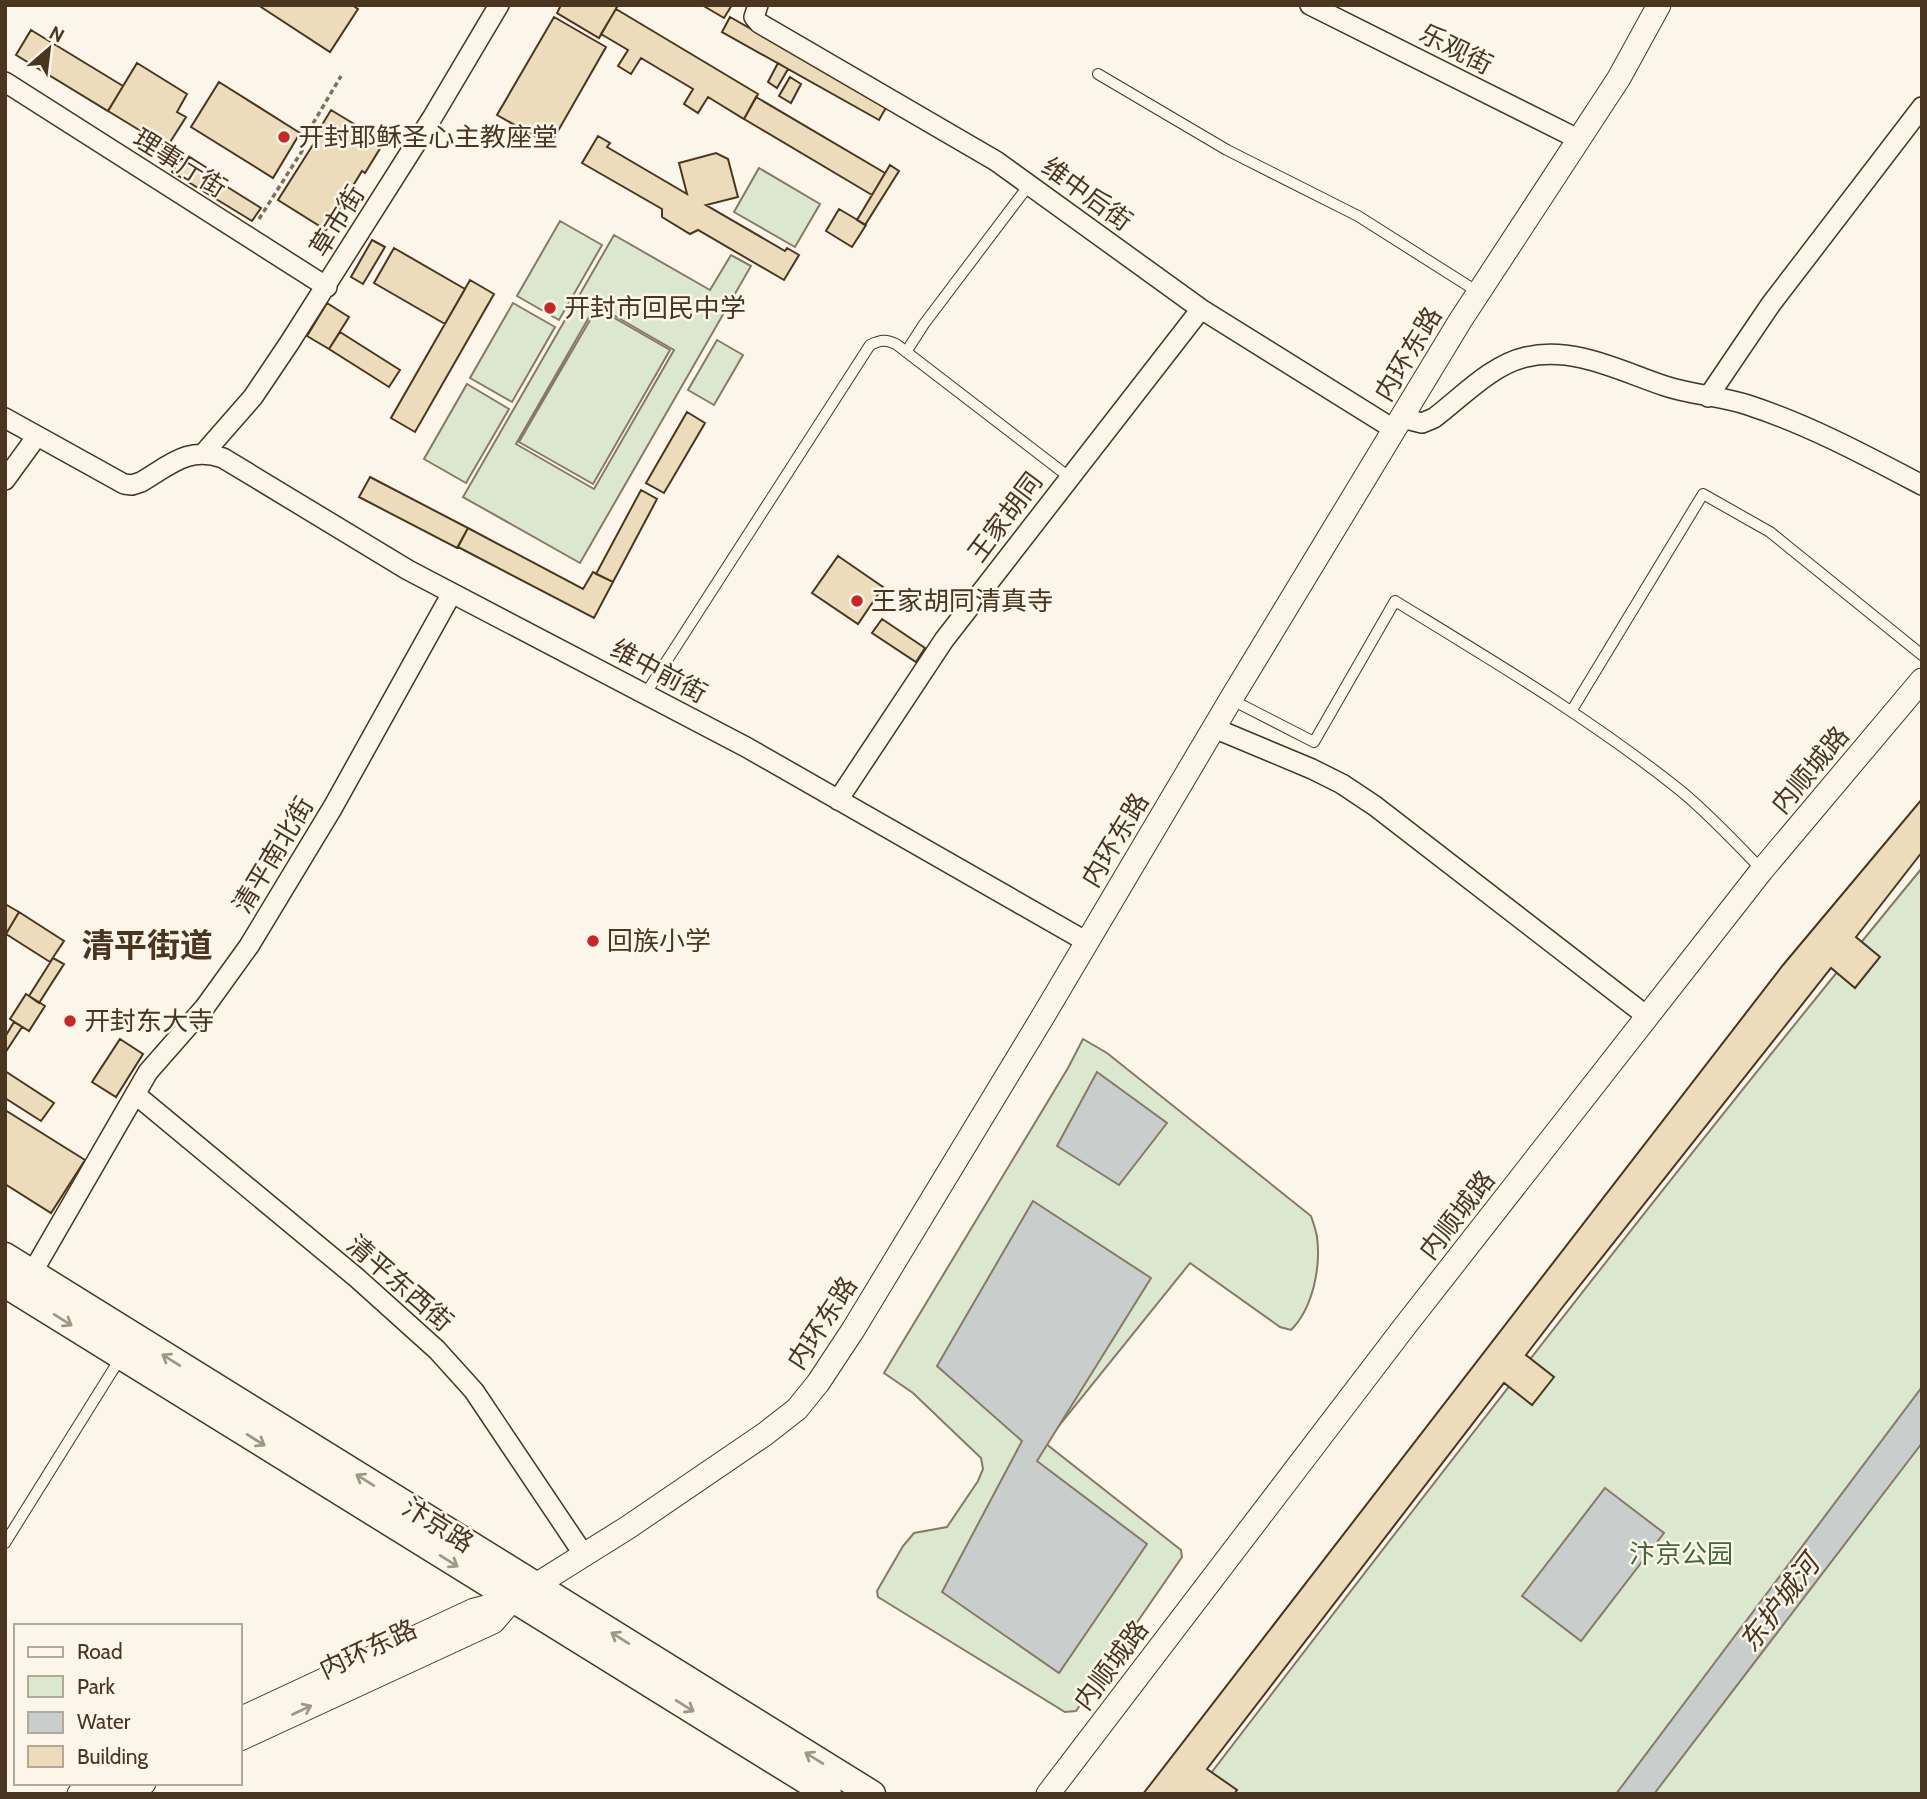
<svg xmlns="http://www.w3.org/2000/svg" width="1927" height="1799" viewBox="0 0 1927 1799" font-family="Cabin,'Noto Sans SC',sans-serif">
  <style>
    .green { fill: #dce7d0; stroke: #887966; stroke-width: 2; fill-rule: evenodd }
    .water { fill: #c9cecd; stroke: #887966; stroke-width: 2 }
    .building { fill: #ecdcbc; stroke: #4a3520; stroke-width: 2 }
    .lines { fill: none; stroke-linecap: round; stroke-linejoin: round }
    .service-casing { stroke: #4a3520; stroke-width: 12 }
    .minor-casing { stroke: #4a3520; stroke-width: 22 }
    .tertiary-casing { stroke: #4a3520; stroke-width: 25 }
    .secondary-casing { stroke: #4a3520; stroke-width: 29 }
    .path { stroke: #7f6f5c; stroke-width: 3.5; stroke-dasharray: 5 3.5; stroke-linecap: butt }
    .service { stroke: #fbf6e9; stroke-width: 10 }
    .minor { stroke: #fbf6e9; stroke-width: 19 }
    .tertiary { stroke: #fbf6e9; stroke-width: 23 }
    .secondary { stroke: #fbf6e9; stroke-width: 26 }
    .oneway { stroke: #a29684 }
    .poi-dot { fill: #c62828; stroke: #fbf6e9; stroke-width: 2.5 }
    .labels { text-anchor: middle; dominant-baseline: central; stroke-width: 5; stroke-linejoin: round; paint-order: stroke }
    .street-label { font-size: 26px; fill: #4a3520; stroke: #fbf6e9 }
    .poi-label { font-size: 26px; fill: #4a3520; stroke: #fbf6e9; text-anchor: start }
    .park-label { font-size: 26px; fill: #436837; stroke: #fbf6e9 }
    .water-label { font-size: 28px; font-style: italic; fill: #4a3520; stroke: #fbf6e9 }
    .district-label { font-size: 33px; font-weight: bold; fill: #4a3520; stroke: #fbf6e9 }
  </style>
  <rect width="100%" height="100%" fill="#fbf6e9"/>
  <path class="green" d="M759 168 820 204 795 247 734 212Z
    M560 221 602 245 559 320 517 296Z
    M614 235 710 290 731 255 751 266 580 563 463 497ZM596 305 674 350 594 489 516 444Z
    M513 303 555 327 512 402 470 378Z
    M597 308 670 350 593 484 519 442Z
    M717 340 743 355 714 405 688 390Z
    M467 384 509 409 466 483 424 459Z
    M1922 868V1794H1195C1434 1482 1673 1171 1922 868Z
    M1083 1039 1107 1053 1311 1216C1313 1222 1316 1230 1317 1237 1321 1267 1313 1308 1291 1330L1280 1327 1190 1263 1045 1443 1181 1550 1182 1557 1076 1711 1065 1712 878 1597 877 1591 903 1546 914 1533 947 1527 978 1481 983 1469 981 1458 913 1393 884 1373 1068 1068Z"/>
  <path class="water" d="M1097 1072 1167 1123 1119 1185 1057 1146Z
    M1033 1201 1151 1278 1037 1461 1147 1544 1059 1673 942 1592 1022 1441 937 1366Z
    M1922 1387V1443L1654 1794H1616Z
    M1605 1488 1664 1533 1581 1641 1522 1596Z"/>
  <path class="building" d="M262 5H352L358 9 330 52 261 7Z
    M561 5H613L617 7 599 38 557 13Z
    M702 5H732L724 18Z
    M616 9 758 94 744 119 708 97 698 113 684 104 693 89 641 58 631 74 618 66 628 50 601 34Z
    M554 17 606 47 550 145 497 115Z
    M730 17 887 106 879 120 722 32Z
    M31 30 123 86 108 111 16 55Z
    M137 63 187 94 177 112 186 117 167 147 108 111Z
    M778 63 788 69 777 88 768 82Z
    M790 77 801 84 791 103 779 96Z
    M219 82 300 133 273 178 191 127Z
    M756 97 885 173 872 195 744 119Z
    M331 110 384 142 365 173 362 171 326 230 278 200 316 140 314 138Z
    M598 136 610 143 607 147 687 194 679 163 716 153 728 159 738 197 706 205 785 251 787 248 799 255 784 280 698 230 690 234 662 217V209L582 163Z
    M181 158 261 208 252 221 172 172Z
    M890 165 899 171 865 225 857 220Z
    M839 209 866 225 852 247 826 231Z
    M372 240 385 247 363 284 351 277Z
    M394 248 465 289 445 324 374 283Z
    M470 280 494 294 415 432 391 418Z
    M327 303 349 317 329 349 307 336Z
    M340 332 400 370 389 387 329 349Z
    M687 412 705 423 664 493 646 483Z
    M370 477 468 528 457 548 359 497Z
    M641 490 657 499 613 582 596 574Z
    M468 528 583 589 593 572 613 582 594 618 458 547Z
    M838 556 883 587 858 624 812 593Z
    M882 619 925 648 916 662 872 633Z
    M1922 799V852L1856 937 1880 957 1855 988 1831 968 1562 1308 1526 1355 1554 1377 1532 1405 1504 1383 1207 1769 1237 1790 1234 1794H1143L1783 965Z
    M5 904 19 912 6 934H5Z
    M19 912 64 941 50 962 6 934Z
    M53 958 64 964 39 1003 29 996Z
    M26 994 45 1006 29 1031 10 1019Z
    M14 1022 22 1027 5 1053V1037Z
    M120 1039 143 1054 116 1097 92 1082Z
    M5 1071 54 1103 41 1121 5 1098Z
    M5 1110 85 1160 51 1213 5 1184Z"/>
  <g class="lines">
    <defs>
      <path id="service" d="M1098 74 1227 150 1358 216 1478 292
        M906 352 924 324 1029 185
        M646 693 870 345C880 340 886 339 896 344L1069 477
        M1232 700 1314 742 1395 601C1493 661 1591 719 1681 791 1710 815 1736 843 1762 870
        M1572 710 1703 494 1770 532 1922 655
        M5 1543 121 1357"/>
      <path id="minor" d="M758 5 754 17 759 23 996 161 1201 309 1395 430
        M1310 5 1578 139
        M5 82 327 287
        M1708 397 1771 304 1922 107
        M5 418 124 484 132 485 141 482C170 465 188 446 223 458L408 570 746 747 1087 942
        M1402 418 1422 423 1434 418C1462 397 1491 365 1526 357 1574 346 1620 371 1665 386 1692 395 1721 396 1748 405 1809 425 1865 455 1922 485
        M204 453 253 397 290 342 432 118 499 5
        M5 480 37 436
        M1214 728 1312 769 1342 784 1375 806 1648 1017
        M838 800 944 640 1201 309
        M135 1094 357 1278 437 1350 474 1391 584 1555
        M32 1273 148 1072 205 1007 249 946 333 807 452 593"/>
      <path id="tertiary" d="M240 1719 474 1610 512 1600
        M240 1739 493 1622 512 1600 627 1528 765 1434 797 1409 818 1383 853 1330 1045 1013 1231 699 1460 321 1619 78 1659 5
        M79 1794 102 1783
        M121 1794 144 1783
        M1048 1794 1405 1326 1762 870 1922 680"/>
      <path id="secondary" d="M5 1256 872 1794
        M5 1284 828 1794"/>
    </defs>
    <use href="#service" class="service-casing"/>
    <use href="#minor" class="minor-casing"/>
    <use href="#tertiary" class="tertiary-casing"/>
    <use href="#secondary" class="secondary-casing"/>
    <path class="path" d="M259 219 302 151 305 137 341 76"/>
    <use href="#service" class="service"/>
    <use href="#minor" class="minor"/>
    <use href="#tertiary" class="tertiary"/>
    <use href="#secondary" class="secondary"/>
  </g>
  <defs><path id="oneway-shaft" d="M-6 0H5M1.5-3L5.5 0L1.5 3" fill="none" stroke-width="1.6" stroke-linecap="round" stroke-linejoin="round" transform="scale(1.75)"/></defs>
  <g class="oneway">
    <use href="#oneway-shaft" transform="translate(63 1320) rotate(32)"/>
    <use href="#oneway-shaft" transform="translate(171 1360) rotate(-148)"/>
    <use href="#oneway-shaft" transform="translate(256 1440) rotate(32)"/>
    <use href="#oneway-shaft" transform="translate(365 1480) rotate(-148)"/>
    <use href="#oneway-shaft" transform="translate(449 1561) rotate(32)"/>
    <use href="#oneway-shaft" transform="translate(620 1638) rotate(-148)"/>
    <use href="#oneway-shaft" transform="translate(685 1706) rotate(32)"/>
    <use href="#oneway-shaft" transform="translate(302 1710) rotate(-25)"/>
    <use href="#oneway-shaft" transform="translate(814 1758) rotate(-148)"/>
  </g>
  <g class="poi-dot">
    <circle cx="284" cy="137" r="7"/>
    <circle cx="550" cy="308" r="7"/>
    <circle cx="857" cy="601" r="7"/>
    <circle cx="593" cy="941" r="7"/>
    <circle cx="70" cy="1021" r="7"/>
  </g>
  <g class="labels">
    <g class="street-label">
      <text transform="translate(1456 49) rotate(27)">乐观街</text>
      <text transform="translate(180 163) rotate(32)">理事厅街</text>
      <text transform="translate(1087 194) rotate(36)">维中后街</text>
      <text transform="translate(337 221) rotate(-58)">草市街</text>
      <text transform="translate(1408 354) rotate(-59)">内环东路</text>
      <text transform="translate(1005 517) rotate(-53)">王家胡同</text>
      <text transform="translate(659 671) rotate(28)">维中前街</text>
      <text transform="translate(1810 770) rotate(-50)">内顺城路</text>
      <text transform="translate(1115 840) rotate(-59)">内环东路</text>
      <text transform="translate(273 855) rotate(-59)">清平南北街</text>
      <text transform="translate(1457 1215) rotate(-52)">内顺城路</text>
      <text transform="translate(400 1283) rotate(41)">清平东西街</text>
      <text transform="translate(822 1323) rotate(-57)">内环东路</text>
      <text transform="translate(438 1525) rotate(32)">汴京路</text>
      <text transform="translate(368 1649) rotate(-25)">内环东路</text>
      <text transform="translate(1111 1665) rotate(-53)">内顺城路</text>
    </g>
    <g class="poi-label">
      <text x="298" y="137">开封耶稣圣心主教座堂</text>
      <text x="564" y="308">开封市回民中学</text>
      <text x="871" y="601">王家胡同清真寺</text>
      <text x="607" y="941">回族小学</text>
      <text x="84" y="1021">开封东大寺</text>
    </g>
    <g class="park-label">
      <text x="1681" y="1554">汴京公园</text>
    </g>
    <g class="water-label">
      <text transform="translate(1779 1603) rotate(-53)">东护城河</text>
    </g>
    <g class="district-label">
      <text x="147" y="945">清平街道</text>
    </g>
  </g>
  <rect width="1927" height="1799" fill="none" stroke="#4a3520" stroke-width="14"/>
  <rect x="14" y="1624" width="228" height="161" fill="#fbf6e9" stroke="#b4a999" stroke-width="2"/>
  <rect x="28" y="1647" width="35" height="10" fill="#fbf6e9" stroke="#b4a999" stroke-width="2"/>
  <text x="77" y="1659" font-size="21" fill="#4a3520">Road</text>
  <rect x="28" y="1676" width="35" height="21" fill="#dce7d0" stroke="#b4a999" stroke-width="2"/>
  <text x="77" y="1694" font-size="21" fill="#4a3520">Park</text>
  <rect x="28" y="1712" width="35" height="21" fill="#c9cecd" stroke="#b4a999" stroke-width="2"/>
  <text x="77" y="1729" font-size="21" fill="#4a3520">Water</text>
  <rect x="28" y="1746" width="35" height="21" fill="#ecdcbc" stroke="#b4a999" stroke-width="2"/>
  <text x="77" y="1764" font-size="21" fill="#4a3520">Building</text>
  <g transform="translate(49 49) rotate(28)" stroke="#fbf6e9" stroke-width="5" paint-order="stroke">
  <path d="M0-5L12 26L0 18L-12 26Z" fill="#4a3520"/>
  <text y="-10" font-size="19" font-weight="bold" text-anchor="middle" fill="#4a3520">N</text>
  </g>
</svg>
